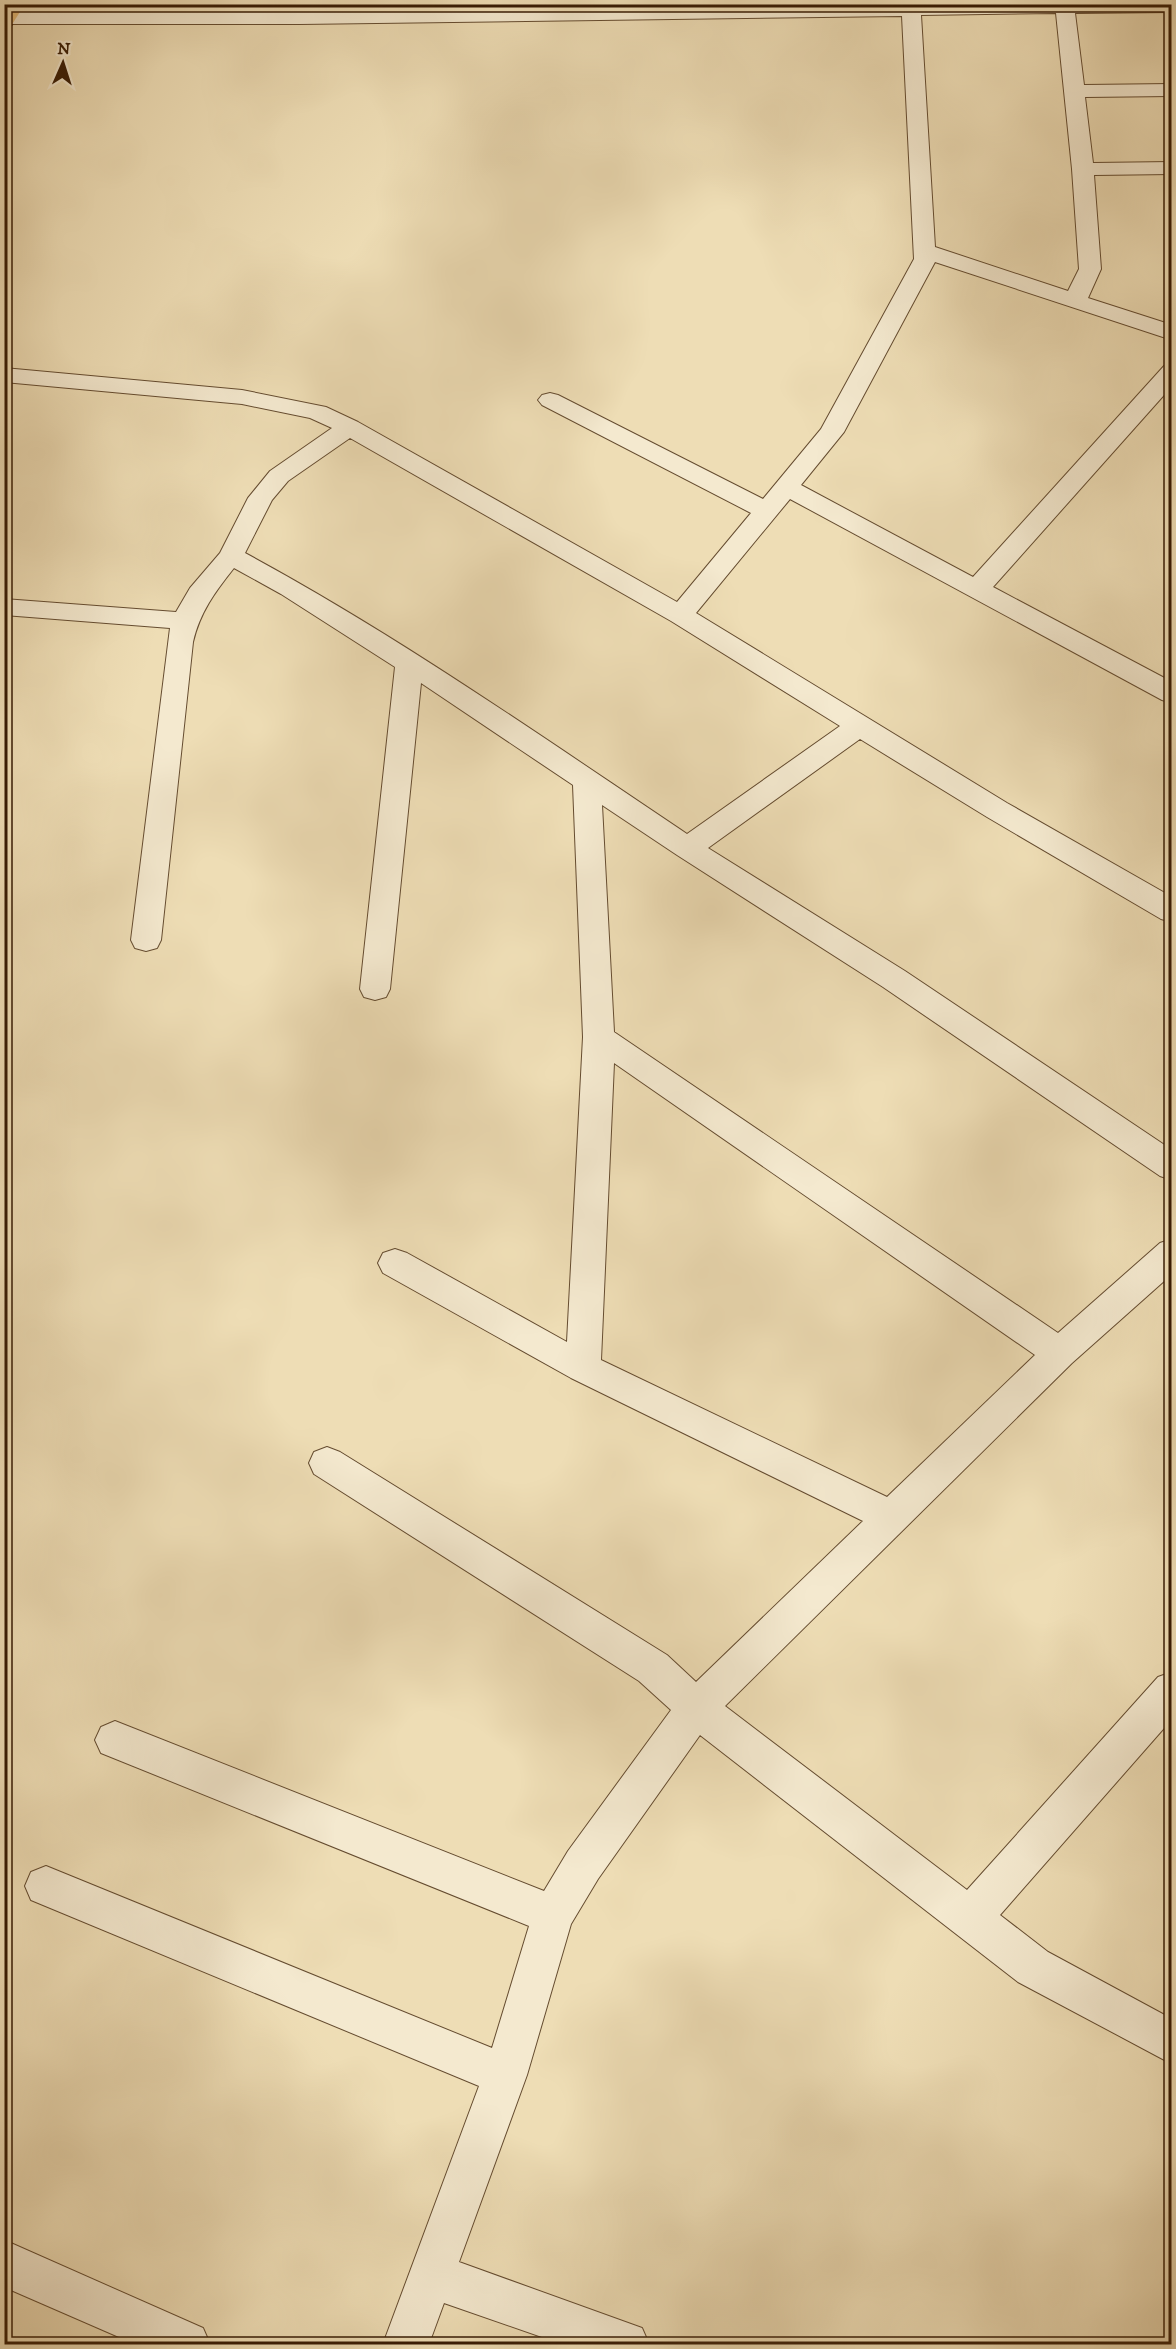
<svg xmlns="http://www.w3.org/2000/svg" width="1176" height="2349" viewBox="0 0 1176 2349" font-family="'IM FELL DW Pica',serif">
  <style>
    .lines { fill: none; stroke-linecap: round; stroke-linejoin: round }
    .minor-casing { stroke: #654c30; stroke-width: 2 }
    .major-casing { stroke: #371b04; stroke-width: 2 }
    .minor { fill: #f4e9cf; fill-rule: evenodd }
    .major { fill: #e7be7a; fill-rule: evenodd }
  </style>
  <rect width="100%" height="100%" fill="#eeddb5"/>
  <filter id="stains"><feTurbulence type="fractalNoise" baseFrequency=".00333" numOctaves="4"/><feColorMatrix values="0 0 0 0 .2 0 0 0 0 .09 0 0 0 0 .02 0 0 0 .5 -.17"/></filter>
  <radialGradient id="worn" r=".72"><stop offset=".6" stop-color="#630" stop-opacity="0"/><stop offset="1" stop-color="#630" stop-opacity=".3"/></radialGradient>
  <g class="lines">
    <defs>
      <path id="minor" d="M858 4H1172V12L1075 13 1084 85 1172 84V96L1085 97 1093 163 1172 162V174L1094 175 1101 269 1088 298 1172 325V340L935 262 844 432 801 485 973 577 1164 366 1172 364V386L993 587 1172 682V703L1162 700 790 499 696 613 1007 803 1172 897V922L1161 919 987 817 860 739 708 848 905 971 1172 1150V1180L1160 1176 883 987 677 855 602 805 614 1032 1058 1333 1160 1243 1172 1239V1274L1072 1363 725 1706 967 1890 1158 1677 1172 1672V1719L1000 1915 1048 1952 1172 2019V2064L1018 1982 700 1735 598 1879 571 1924 527 2075 459 2262 642 2328 649 2344H562L444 2303 429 2344H383L479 2086 31 1900 25 1886 31 1872 46 1866 492 2048 529 1926 101 1753 95 1740 101 1727 115 1721 544 1891 568 1851 671 1710 639 1681 314 1474 309 1463 314 1452 327 1447 340 1452 667 1655 696 1682 863 1521 571 1378 383 1273 378 1263 383 1253 395 1249 407 1253 567 1342 583 1037 573 785 421 683 390 989 386 997 375 1000 364 997 360 989 395 667 281 594 234 568C215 592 200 612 193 642L161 940 157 948 146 951 135 948 131 940 170 628 4 615V599L176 612 190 588 220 553 248 498 270 471 332 428 310 418 242 404 4 382V368L242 390 326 407 358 422 677 602 751 513 542 405 538 400 542 395 550 393 558 395 763 499 821 429 914 259 902 16 300 24H4V12H300ZM1056 13 1072 169 1079 269 1068 291 935 247 921 15ZM350 438 671 621 840 726 687 834C542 737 399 636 245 553L272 500 288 481ZM614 1063 1035 1355 887 1497 601 1360Z
        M4 2240 203 2328 210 2344H135L4 2287Z"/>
      <path id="major" d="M6 4H25L11 26 4 28Z"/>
    </defs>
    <use href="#minor" class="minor-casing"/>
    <use href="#major" class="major-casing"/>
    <use href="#minor" class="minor"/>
    <use href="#major" class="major"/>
  </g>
  <rect width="1176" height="2349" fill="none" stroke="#eeddb5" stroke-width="24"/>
  <rect x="6" y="6" width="1164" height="2337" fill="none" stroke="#371b04" stroke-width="3"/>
  <rect x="12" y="12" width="1152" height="2325" fill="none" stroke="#371b04" stroke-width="1.5"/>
  <g transform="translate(63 63) rotate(3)" stroke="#f4e9cf" stroke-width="4.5" paint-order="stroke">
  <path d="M0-4.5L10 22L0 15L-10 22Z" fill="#371b04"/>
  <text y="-9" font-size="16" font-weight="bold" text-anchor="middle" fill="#371b04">N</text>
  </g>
  <rect width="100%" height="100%" filter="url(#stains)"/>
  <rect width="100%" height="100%" fill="url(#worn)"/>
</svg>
